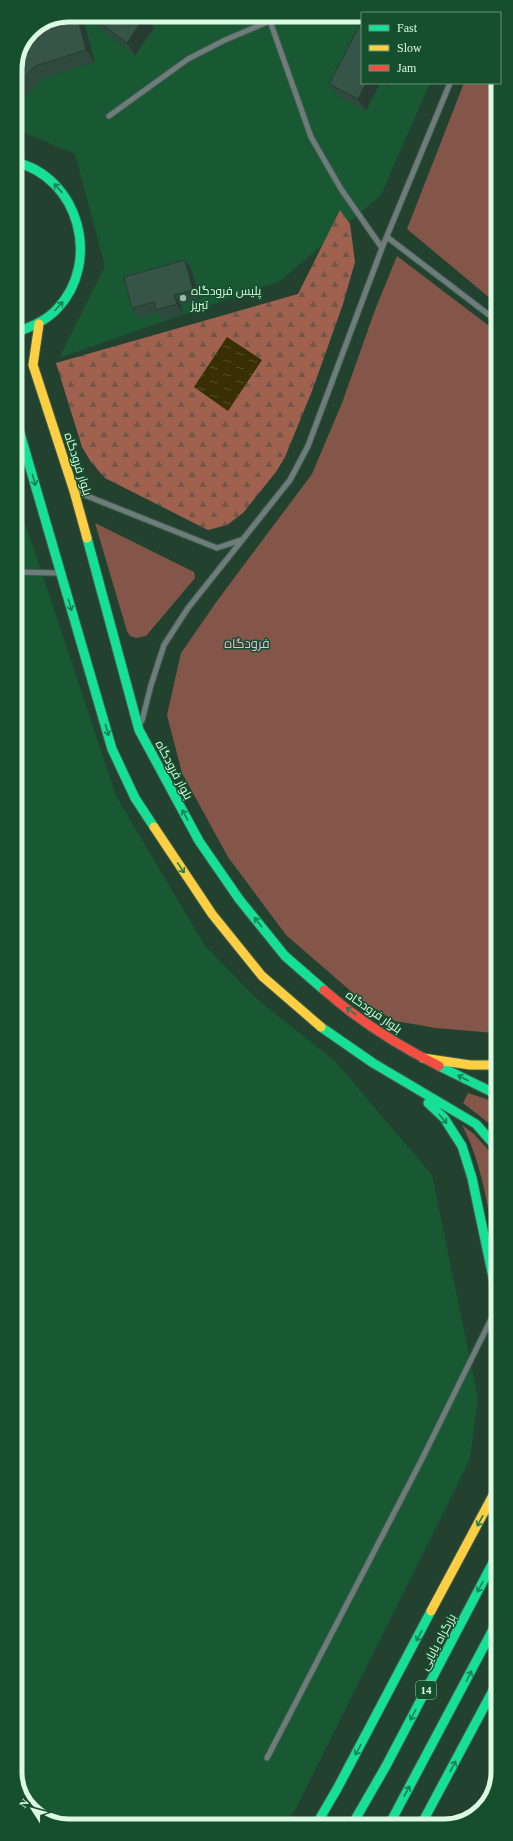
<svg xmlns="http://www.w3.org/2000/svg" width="513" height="1841" viewBox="0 0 513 1841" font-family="'Times New Roman',Cairo,serif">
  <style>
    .built { fill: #185832 }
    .grass { fill: #835649 }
    .forest { fill: url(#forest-firs) }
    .water { fill: url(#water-ripples) }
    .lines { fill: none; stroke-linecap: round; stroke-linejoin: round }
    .stream { stroke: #383004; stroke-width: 4 }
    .lane-casing { stroke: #425d4d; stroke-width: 7 }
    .fast-casing { stroke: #425d4d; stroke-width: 11 }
    .slow-casing { stroke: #425d4d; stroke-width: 11 }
    .jam-casing { stroke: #425d4d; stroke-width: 11 }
    .lane { stroke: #6e7d7c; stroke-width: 5 }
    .fast { stroke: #16e098; stroke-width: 9 }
    .slow { stroke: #ffcf43; stroke-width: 9 }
    .jam { stroke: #f24e42; stroke-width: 9 }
    .wall { fill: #2e493e }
    .shaded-wall { fill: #263c32 }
    .building { fill: #365548; stroke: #263c32 }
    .oneway { stroke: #158252 }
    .poi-dot { fill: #9bb9a4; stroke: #154f2d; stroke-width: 1.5 }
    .labels { text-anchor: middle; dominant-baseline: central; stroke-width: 3; stroke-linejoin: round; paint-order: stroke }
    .shield { fill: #154f2d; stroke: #a0c6ac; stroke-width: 1 }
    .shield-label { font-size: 11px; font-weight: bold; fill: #dcf9e3 }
    .poi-label { font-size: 12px; fill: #dcf9e3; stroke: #154f2d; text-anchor: start }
    .street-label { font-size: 12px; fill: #dcf9e3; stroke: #154f2d }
    .neighbourhood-label { font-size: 13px; fill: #f3b3e7; stroke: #154f2d }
    .rim { fill: none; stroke: #dcf9e3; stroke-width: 5 }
  </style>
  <defs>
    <pattern id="forest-firs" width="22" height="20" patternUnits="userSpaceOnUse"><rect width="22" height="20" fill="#a0614f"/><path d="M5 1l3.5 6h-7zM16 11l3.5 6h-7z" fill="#71564a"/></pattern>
    <pattern id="water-ripples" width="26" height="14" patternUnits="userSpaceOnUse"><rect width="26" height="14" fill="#383004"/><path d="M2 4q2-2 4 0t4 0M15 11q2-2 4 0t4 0" fill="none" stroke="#544f28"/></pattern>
  </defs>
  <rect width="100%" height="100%" fill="#22422f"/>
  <path class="built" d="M69 15H362V83H430L381 195 280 281 59 358 105 266 75 154 15 129V69L31 31Z
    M15 493 116 796 205 946 258 1000 335 1061 432 1175 478 1398 470 1459 295 1810 284 1825 65 1826 33 1812 16 1783Z"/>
  <path class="grass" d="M464 83H497V304L407 229Z
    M397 256 497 332 498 1031 494 1033 436 1028 395 1021 361 1000 286 935 228 857 182 773 167 715 181 653 217 601 312 474 342 403 375 310Z
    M95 523 194 572 195 578 146 636 136 638 130 636 127 631Z
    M468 1093 498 1103V1135L490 1124 463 1103Z
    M462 1125 474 1134 490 1152 498 1169V1263C489 1217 484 1167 462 1125Z"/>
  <path class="forest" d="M340 210 350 224 355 262 343 304 312 391 285 457 276 472 243 513 227 525 208 530 105 478 91 462 82 447 56 363 298 294Z"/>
  <path class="water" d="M227 337 262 360 228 411 194 387Z"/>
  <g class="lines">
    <path class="stream" d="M474 1814 493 1785"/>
    <defs>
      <path id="lane" d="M270 21 282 15
        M109 116 188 59 225 40 270 21 311 137 341 189 382 248 308 446 290 480 188 608 164 645 151 685 142 721
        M387 237 497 321
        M382 248 450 83
        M15 457C20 471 20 490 15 504
        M77 492 217 548 241 540
        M15 572 58 573
        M267 1758 421 1461 498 1305"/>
      <path id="fast" d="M15 162C79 177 102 262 57 309 46 321 30 327 15 333
        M15 416 112 749 135 798 154 827
        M87 538 139 730 199 841 239 899 285 956 324 990
        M321 1027 373 1063 476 1124 498 1149
        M439 1066 498 1095
        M428 1103 444 1118 462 1146 472 1178 498 1301
        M316 1825 337 1789 431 1611
        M352 1825 386 1766 498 1553
        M389 1825 498 1620
        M421 1825 498 1681"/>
      <path id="slow" d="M39 324 33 365 74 491 87 538
        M154 827 212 914 262 976 321 1027
        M423 1058 470 1065H498
        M431 1611 498 1486"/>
      <path id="jam" d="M324 990C358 1020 399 1046 439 1066"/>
    </defs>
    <use href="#lane" class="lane-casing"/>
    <use href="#fast" class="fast-casing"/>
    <use href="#slow" class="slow-casing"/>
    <use href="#jam" class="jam-casing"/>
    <use href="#lane" class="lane"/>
    <use href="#fast" class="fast"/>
    <use href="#slow" class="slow"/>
    <use href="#jam" class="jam"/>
  </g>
  <path class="wall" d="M69 15H82V16L95 62 43 78 23 99 15 104V69Z
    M82 15H144L145 16 154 28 135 55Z
    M362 83H389L387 87 380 83 366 111 338 96 329 84Z
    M185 260 191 269 200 299 181 305 183 314 162 320 157 313 139 318 132 308Z"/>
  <path class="shaded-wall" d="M77 15H82V16L95 62 86 50Z
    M145 16 154 28 135 55 127 43Z
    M366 83H380L366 111 358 99Z
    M384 83H389L387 87Z
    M185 260 191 269 200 299 193 290Z
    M174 295 181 305 183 314 177 304Z"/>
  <path class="building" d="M69 15H77L86 50 35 66 15 86V69L31 31Z
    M90 15H144L145 16 127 43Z
    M362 21V83H366L358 99 329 84Z
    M185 260 193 290 174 295 177 304 156 310 154 302 132 308 124 277Z"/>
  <defs><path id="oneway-shaft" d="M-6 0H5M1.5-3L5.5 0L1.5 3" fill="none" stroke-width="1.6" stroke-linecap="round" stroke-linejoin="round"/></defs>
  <g class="oneway">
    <use href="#oneway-shaft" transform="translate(58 188) rotate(-133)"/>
    <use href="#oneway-shaft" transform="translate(59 306) rotate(-48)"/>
    <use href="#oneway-shaft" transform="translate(34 480) rotate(74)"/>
    <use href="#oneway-shaft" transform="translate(70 605) rotate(74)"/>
    <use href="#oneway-shaft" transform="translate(107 730) rotate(74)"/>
    <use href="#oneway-shaft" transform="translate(185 815) rotate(-119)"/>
    <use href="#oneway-shaft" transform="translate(181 868) rotate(56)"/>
    <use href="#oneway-shaft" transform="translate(258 922) rotate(-129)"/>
    <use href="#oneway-shaft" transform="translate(351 1011) rotate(-144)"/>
    <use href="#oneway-shaft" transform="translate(463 1078) rotate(-153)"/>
    <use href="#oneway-shaft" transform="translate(443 1119) rotate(50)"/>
    <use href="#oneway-shaft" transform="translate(480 1521) rotate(118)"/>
    <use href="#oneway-shaft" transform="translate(480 1587) rotate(118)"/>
    <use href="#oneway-shaft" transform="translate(419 1636) rotate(118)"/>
    <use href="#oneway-shaft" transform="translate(469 1676) rotate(-63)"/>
    <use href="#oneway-shaft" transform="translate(413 1715) rotate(118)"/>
    <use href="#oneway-shaft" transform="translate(358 1750) rotate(118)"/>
    <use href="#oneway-shaft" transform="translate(453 1766) rotate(-62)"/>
    <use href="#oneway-shaft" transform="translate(407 1791) rotate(-61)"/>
  </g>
  <circle class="poi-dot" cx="183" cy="298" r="4"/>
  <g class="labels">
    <rect class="shield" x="416" y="1681" width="20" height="18" rx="3"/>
    <g class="shield-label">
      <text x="426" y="1690">14</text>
    </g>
    <g class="poi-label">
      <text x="191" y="291">پلیس فرودگاه<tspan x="191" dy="14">تبریز</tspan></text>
    </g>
    <g class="street-label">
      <text transform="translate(78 464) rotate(72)">بلوار فرودگاه</text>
      <text transform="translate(174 770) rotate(62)">بلوار فرودگاه</text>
      <text transform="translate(374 1012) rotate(35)">بلوار فرودگاه</text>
      <text transform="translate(438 1642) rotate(-62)">بزرگراه بابایی</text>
    </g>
    <g class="neighbourhood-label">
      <text x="247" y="643">فرودگاه</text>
    </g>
  </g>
  <path d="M0 0H513V1841H0ZM69 22H444A47 47 0 0 1 491 69V1772A47 47 0 0 1 444 1819H69A47 47 0 0 1 22 1772V69A47 47 0 0 1 69 22Z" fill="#154f2d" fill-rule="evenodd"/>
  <path class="rim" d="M69 22H444A47 47 0 0 1 491 69V1772A47 47 0 0 1 444 1819H69A47 47 0 0 1 22 1772V69A47 47 0 0 1 69 22Z"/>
  <rect x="361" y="12" width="140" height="72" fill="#154f2d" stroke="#659376"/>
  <rect x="369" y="25" width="20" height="6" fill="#16e098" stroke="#659376"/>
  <text x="397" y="32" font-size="12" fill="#dcf9e3">Fast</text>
  <rect x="369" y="45" width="20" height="6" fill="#ffcf43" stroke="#659376"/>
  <text x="397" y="52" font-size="12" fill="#dcf9e3">Slow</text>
  <rect x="369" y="65" width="20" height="6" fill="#f24e42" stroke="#659376"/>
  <text x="397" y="72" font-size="12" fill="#dcf9e3">Jam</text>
  <g transform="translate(32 1809) rotate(306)" stroke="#154f2d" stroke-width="3" paint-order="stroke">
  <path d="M0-3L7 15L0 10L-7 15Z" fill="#dcf9e3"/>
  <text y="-6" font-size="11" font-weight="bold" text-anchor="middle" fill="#dcf9e3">N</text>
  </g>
</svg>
